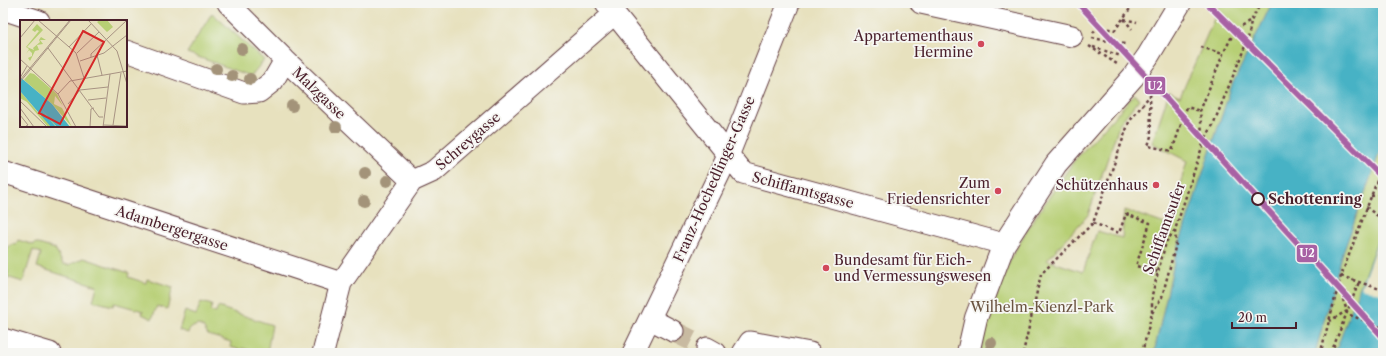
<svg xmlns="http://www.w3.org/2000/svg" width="1386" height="356" viewBox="0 0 1386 356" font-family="'Libre Caslon Text',serif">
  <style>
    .green { fill: #b7cf74; stroke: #807750 }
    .water { fill: #47b2c5; stroke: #486878 }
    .pier { fill: #e7e1be }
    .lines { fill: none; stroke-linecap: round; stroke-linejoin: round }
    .minor-tunnel { stroke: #c8baa1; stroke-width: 21; stroke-dasharray: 21 10; stroke-linecap: butt }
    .minor-casing { stroke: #623c41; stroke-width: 23 }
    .major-casing { stroke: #623c41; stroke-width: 24 }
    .path { stroke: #623c41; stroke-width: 2.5; stroke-dasharray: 3 3; stroke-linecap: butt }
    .minor { stroke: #fff; stroke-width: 21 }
    .major { stroke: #fff; stroke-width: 22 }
    .metro-1-casing { stroke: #f6f6f2; stroke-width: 9 }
    .metro-1 { stroke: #a862a4; stroke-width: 6 }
    .tree { fill: #a39379 }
    .poi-dot { fill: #d1495b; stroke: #f6f6f2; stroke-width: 1.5 }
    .stop-dot { fill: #f6f6f2; stroke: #4a1f2b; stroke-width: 2 }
    .labels { text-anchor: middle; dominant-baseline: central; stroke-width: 3.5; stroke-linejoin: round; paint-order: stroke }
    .poi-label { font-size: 14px; fill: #4a1f2b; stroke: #f6f6f2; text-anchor: end }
    .street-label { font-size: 14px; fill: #4a1f2b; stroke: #f6f6f2 }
    .stop-label { font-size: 14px; font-weight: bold; fill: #4a1f2b; stroke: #f6f6f2; text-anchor: start }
    .park-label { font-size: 14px; fill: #6b5441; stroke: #f6f6f2 }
    .inset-road { fill: none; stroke: #a89383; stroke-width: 1 }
    .view { fill: #d62828; fill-opacity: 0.15; stroke: #d62828; stroke-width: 2 }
    .inset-edge { fill: none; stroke: #4a1f2b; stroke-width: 2 }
    .line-badge { stroke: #f6f6f2; stroke-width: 1.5 }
    .badge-label { font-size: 11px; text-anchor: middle; font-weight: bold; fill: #fff }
  </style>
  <rect width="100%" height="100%" fill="#f6f6f2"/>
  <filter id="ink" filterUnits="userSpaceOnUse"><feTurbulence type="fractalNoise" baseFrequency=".025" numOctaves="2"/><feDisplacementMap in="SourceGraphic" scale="8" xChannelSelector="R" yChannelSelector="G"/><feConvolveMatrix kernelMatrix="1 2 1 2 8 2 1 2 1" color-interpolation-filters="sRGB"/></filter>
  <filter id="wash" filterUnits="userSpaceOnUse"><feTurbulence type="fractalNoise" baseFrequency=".012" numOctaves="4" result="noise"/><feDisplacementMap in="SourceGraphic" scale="16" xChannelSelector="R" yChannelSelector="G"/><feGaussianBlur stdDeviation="0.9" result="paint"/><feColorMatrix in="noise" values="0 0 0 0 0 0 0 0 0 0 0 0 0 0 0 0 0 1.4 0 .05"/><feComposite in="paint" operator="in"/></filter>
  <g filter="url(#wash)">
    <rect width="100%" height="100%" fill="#e7e1be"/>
    <path class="green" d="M1221 3H1272L1232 85 1176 254 1154 353H980L985 331 1002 281 1011 258 1028 228 1074 161 1135 94 1139 99 1120 123 1088 215 1047 260 1083 272 1097 231 1122 238 1124 210 1168 225 1187 161 1152 143 1169 92 1180 97Z
      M212 13 264 60 251 76 187 53Z
      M1383 143V295L1350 315 1335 353H1315L1343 253Z
      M18 240 34 245 35 243 55 249 63 264 69 265 84 258 129 273 128 277 146 283 147 279 173 287 167 309 157 306 152 319 142 314 143 311 114 303 113 306 93 301 97 286 37 267 41 253 33 250 23 282 7 277 8 271C0 268 3 255 3 247L6 248 13 244 16 245Z
      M201 302 212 305 210 311 216 313 218 307 272 325 267 353H257L242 348 241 350 230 347 231 342 208 335 203 327 198 325 190 328 188 333 179 330 185 311 196 315Z"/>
    <path class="water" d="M1272 3H1383V143L1343 253 1315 353H1154L1176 254 1232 85Z
      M1383 226V353H1335Z"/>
    <path class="pier" d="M1383 226V295L1361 288Z"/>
  </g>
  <g filter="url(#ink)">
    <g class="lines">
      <path class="minor-tunnel" d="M673 331 707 348"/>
      <defs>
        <path id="minor" d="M228 3 285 60 412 181
          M606 3 743 173 1004 244
          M921 3 1072 36
          M3 9 39 21
          M126 51 244 93 259 92 273 81 285 60
          M3 172 341 283
          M650 319 673 331
          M3 339 50 353
          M707 348 716 353
          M323 353 341 283 412 181 434 171 614 14
          M633 353 728 156 789 3
          M743 353 750 342 810 353"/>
        <path id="major" d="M968 353 976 318 1004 244 1056 164 1133 77 1148 56 1180 3"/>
      </defs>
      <use href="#minor" class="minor-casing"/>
      <use href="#major" class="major-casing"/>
      <path class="path" d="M1124 19 1137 22
        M1124 19 1132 29
        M1093 33 1097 27 1115 30 1134 3
        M1092 38 1125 44
        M1089 46 1117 64
        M1093 47 1121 56
        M1201 47 1223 54
        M1150 94 1151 136 1148 146 1172 151 1187 107 1200 111
        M1203 143 1213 125 1248 39 1251 22
        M1371 196 1383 195
        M1366 207 1383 220
        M1381 218 1383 213
        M1093 223 1119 233 1126 214 1150 223 1136 266 1158 272
        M1341 276 1383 290
        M1152 313 1162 297 1176 244 1175 230
        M1350 315 1383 328
        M1329 321 1347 311 1339 288
        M1023 353 1041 274 1093 223 1129 122 1151 94
        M1142 353 1152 313V295L1158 272 1166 242 1175 230 1203 144 1200 111 1223 54 1235 30 1251 21 1261 3
        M1330 353 1321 351 1341 276 1383 165
        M1331 353 1359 282"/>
      <use href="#minor" class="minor"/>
      <use href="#major" class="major"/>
      <defs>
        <path id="metro-1" d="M1078 3 1157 88 1383 337
          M1207 3 1383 178"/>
      </defs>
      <use href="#metro-1" class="metro-1-casing"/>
      <use href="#metro-1" class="metro-1"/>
    </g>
    <g class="tree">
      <circle cx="242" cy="49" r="6"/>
      <circle cx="216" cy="69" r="6"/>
      <circle cx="232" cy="76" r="6"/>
      <circle cx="250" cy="79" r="6"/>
      <circle cx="292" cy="106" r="6"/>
      <circle cx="336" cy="127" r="6"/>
      <circle cx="365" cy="173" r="6"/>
      <circle cx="387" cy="181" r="6"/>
      <circle cx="364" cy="201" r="6"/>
      <circle cx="991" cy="343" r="6"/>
    </g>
  </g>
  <g class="poi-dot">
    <circle cx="981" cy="44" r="4"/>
    <circle cx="1156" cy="185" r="4"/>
    <circle cx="998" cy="191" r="4"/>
    <circle cx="826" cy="268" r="4"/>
  </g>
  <circle class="stop-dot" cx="1258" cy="199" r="6"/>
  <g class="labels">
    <g class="poi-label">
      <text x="973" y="36">Appartementhaus<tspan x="973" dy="16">Hermine</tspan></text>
      <text x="990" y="183">Zum<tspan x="990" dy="16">Friedensrichter</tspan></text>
      <text x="1148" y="185">Schützenhaus</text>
      <text x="834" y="260" text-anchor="start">Bundesamt für Eich-<tspan x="834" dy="16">und Vermessungswesen</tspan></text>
    </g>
    <g class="street-label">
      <text transform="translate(319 93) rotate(44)">Malzgasse</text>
      <text transform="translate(468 141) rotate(-41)">Schreygasse</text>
      <text transform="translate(714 179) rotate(-66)">Franz-Hochedlinger-Gasse</text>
      <text transform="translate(803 190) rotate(15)">Schiffamtsgasse</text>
      <text transform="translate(172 228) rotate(18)">Adambergergasse</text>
      <text transform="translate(1164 228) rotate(-70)">Schiffamtsufer</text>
    </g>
    <g class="stop-label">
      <text x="1268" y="199">Schottenring</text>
    </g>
    <g class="park-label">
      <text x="1042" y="307">Wilhelm-Kienzl-Park</text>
    </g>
  </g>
  <g transform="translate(20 20)">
    <rect width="107" height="107" fill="#e7e1be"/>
    <path d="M80 0H87L93 7 87 12 77 2ZM17 4 23 10 7 27 14 30 13 28 20 22 19 20 21 17 26 20H20L23 24 17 25 19 30 15 31 10 41 8 38 12 36V33L9 30 6 34 9 29 6 27 19 11 17 10 15 12 12 10ZM10 53 14 54 37 74 43 86 35 76 34 84 42 88 52 107 32 84 4 60ZM0 71 21 96 24 93 21 89 37 107 33 104 28 107 7 82 0 78Z" fill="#b7cf74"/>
    <path d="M0 57 32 84 50 107H37L21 89 36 107H31L0 71Z" fill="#47b2c5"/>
    <path class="inset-road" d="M18 0 56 33 64 58M68 0 97 31 107 64M0 18 15 0M49 27 71 4M28 28 79 97H83M57 33 79 12M77 35 82 55M71 37V34L106 1M0 39 38 74 56 107M60 41 84 33 107 15M0 58 7 46M0 60 50 0M0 62 51 0M38 74 50 61 107 51M68 80 86 78M0 81 27 107M48 84 60 70 88 67M0 88 14 107M0 95 8 105 6 106M83 105 107 106M93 105 101 53M70 107 71 89 74 88M83 107 90 54"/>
    <path class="view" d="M63 11 84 22 40 104 19 93Z"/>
    <rect width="107" height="107" class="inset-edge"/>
  </g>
  <g class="line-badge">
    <rect x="1144" y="76" width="22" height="19" rx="4" fill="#a862a4"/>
    <rect x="1296" y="244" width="22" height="19" rx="4" fill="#a862a4"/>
  </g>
  <g class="badge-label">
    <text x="1155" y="90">U2</text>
    <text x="1307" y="257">U2</text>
  </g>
  <rect width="1386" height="356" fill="none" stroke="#f6f6f2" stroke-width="16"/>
  <path d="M1232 322v6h64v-6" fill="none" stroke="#4a1f2b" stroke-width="2"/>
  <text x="1238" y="322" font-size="12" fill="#4a1f2b" stroke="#f6f6f2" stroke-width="3" paint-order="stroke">20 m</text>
</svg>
